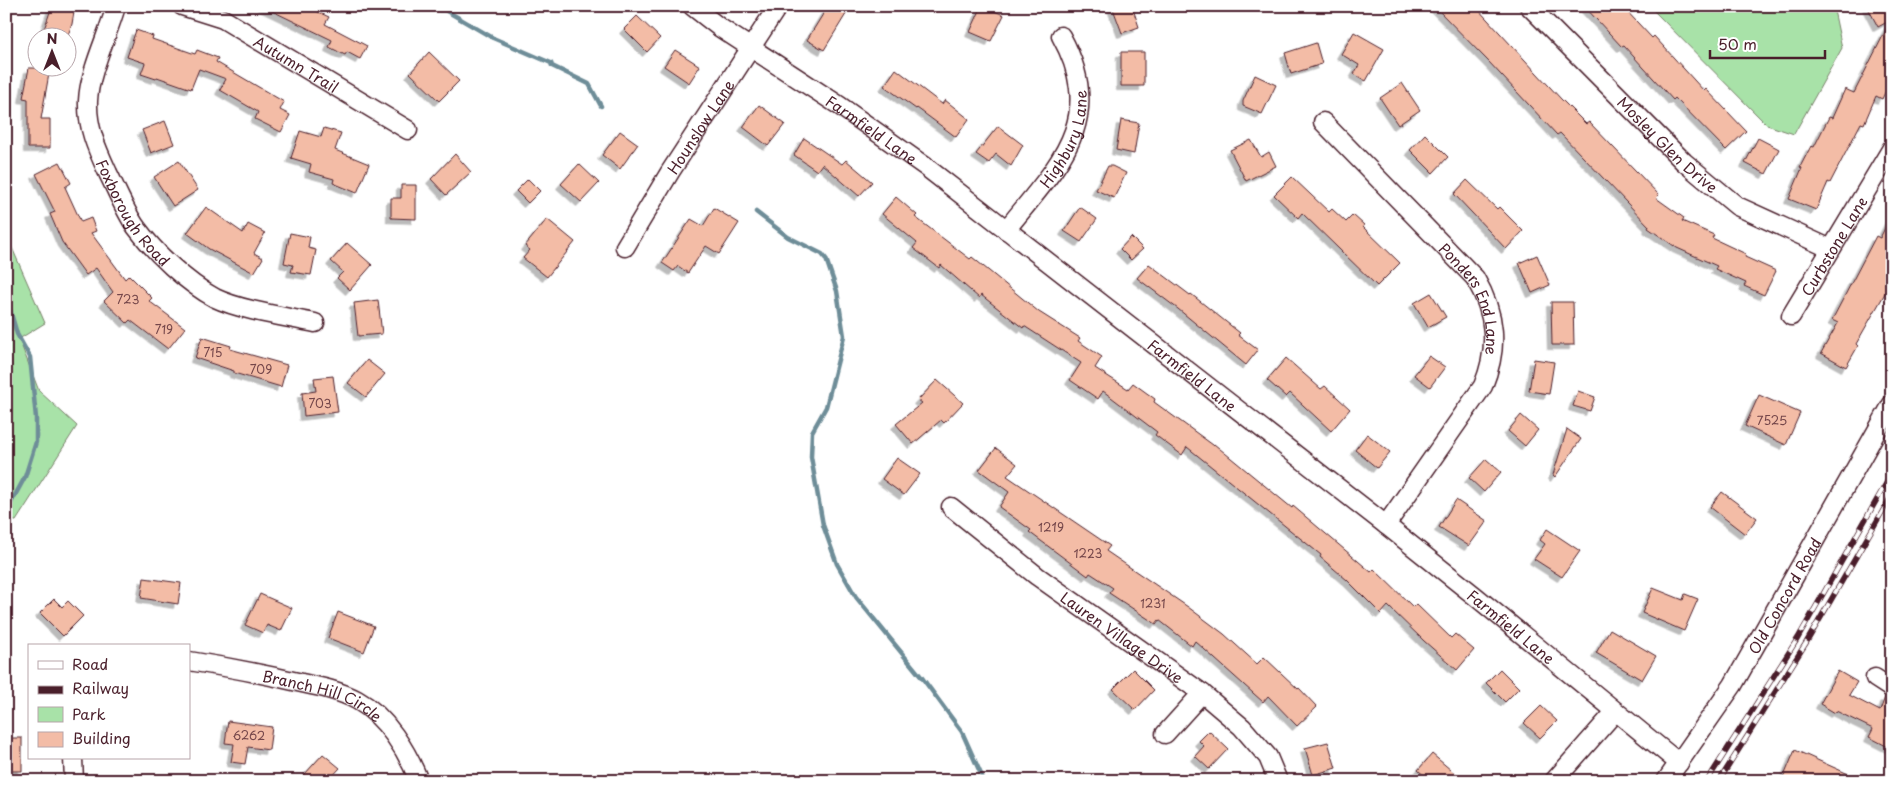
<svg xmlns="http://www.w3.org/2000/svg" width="1898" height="787" viewBox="0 0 1898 787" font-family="'Playpen Sans',sans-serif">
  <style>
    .green { fill: #a8e2a8; stroke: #79806a }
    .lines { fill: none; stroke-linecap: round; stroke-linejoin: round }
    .stream { stroke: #6e8d98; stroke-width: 4.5 }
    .building { fill: #f3bca6; stroke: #4a1f2b; filter: url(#shadow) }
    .minor-casing { stroke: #4a1f2b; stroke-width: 21 }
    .path { stroke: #4a1f2b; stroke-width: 2.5; stroke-dasharray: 4 4; stroke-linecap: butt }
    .minor { stroke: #fff; stroke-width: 18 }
    .rail-casing { stroke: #4a1f2b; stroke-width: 5.5 }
    .rail { stroke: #fff; stroke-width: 4; stroke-dasharray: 11; stroke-linecap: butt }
    .labels { text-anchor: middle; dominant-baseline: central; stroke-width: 4.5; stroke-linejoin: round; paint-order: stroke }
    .number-label { font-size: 12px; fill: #74464a }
    .street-label { font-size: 15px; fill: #4a1f2b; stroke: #fff }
  </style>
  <defs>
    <filter id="shadow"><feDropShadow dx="-4.5" dy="4.5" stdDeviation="0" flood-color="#0004"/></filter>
  </defs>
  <rect width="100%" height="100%" fill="#fff"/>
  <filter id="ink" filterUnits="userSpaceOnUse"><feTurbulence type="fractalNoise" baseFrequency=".02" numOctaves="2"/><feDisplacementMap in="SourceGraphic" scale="10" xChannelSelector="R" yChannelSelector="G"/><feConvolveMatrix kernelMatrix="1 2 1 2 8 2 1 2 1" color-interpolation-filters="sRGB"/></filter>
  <g filter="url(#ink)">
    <path class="green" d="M1649 6H1832L1835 15 1842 48 1794 134 1767 125Z
      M6 234 45 323 19 339 39 391 77 426 16 521 6 520Z"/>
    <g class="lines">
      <path class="stream" d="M433 6 440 10H445L493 38 551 63 552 66 589 84 601 106
        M756 212 788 237 822 254 826 259 837 291 844 336 826 407 812 432 811 457 823 525 837 564 856 597 923 679 962 732 984 781
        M6 307 10 310 17 334 30 357 36 418V442L25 477 6 512"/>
    </g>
    <path class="building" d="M52 6H75L72 24 67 38H41Z
      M262 6H305L329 17 325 24 367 46 360 59 347 52 345 55 329 47 332 40Z
      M828 6H851L824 50 807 40Z
      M982 6 1004 15 991 41 970 32Z
      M1112 6H1132L1139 27 1122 33Z
      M1434 6H1475L1561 99 1586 124 1589 122 1659 195 1656 198 1684 218 1682 221 1714 235 1712 238 1746 254 1745 257 1776 271 1764 295 1744 286 1746 283 1715 269 1717 266 1677 248 1648 228 1649 226 1560 133 1557 135 1488 61Z
      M1584 6H1622L1652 38 1654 36 1704 91 1706 89 1746 131 1726 150 1675 98 1673 100 1624 46 1622 47Z
      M1867 6H1892V78L1882 99 1876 96 1864 124 1861 123 1830 183 1828 182 1816 210 1789 199 1802 168 1800 167 1811 146 1814 147 1829 117 1832 118 1845 89 1854 93 1891 20 1878 27Z
      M637 16 660 38 647 52 624 29Z
      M136 30 153 36 152 39 195 54 197 50 218 58 216 62 284 102 280 110 290 115 281 132 255 119 258 112 220 90 226 79 199 69 191 89 157 77 156 79 141 74 145 63 127 57Z
      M1354 32 1384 49 1366 81 1354 74 1359 65 1341 54Z
      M1316 43 1322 64 1291 74 1285 53Z
      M675 50 700 66 689 83 664 66Z
      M429 52 459 81 439 101 410 73Z
      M1121 52H1144V86H1121Z
      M29 68H50L41 119H50V148H28V99L23 98Z
      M896 69 942 104 945 100 969 119 956 137 917 108 916 109 884 86Z
      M1255 75 1276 85 1262 114 1243 106V101Z
      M1402 83 1420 110 1398 125 1380 98Z
      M759 105 785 124 768 146 743 127Z
      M1121 120 1139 123 1134 154 1116 150Z
      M165 121 174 144 151 153 142 130Z
      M998 126 1023 145 1011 166 996 154 989 163 976 154Z
      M324 128 341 133 335 150 369 164 357 193 333 183 334 179 309 172 311 164 291 158 300 131 321 137Z
      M620 131 638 144 620 169 602 155Z
      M1425 134 1448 157 1433 173 1410 150Z
      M804 138 842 164 846 160 872 182 859 196 822 164 817 171 794 155Z
      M1758 138 1779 149 1766 174 1745 163Z
      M1251 140 1261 157 1269 152 1276 166 1246 181 1230 150Z
      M455 154 471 172 446 195 431 179Z
      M179 161 198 190 173 206 154 177Z
      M60 162 71 183 65 187 81 222 91 218 96 231 91 233 125 279 129 275 152 298 149 301 185 328 168 349 130 320 127 323 104 301 113 292 96 268 86 275 62 242 50 214 55 212 36 174Z
      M579 164 599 183 581 202 561 184Z
      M1108 166H1112L1126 173 1114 198 1096 190Z
      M1292 177 1329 212 1332 209 1346 222 1353 215 1364 225 1363 227 1400 263 1377 286 1302 213 1298 218 1274 195Z
      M528 179 540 191 528 203 516 191Z
      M1467 180 1497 209 1499 207 1523 231 1506 249 1454 194Z
      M401 185H416V219L391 218V198H401Z
      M896 197 917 215 915 217 970 259 972 257 1039 312 1080 338 1078 341 1102 357 1095 368 1128 389 1133 383 1155 399 1154 402 1213 445 1214 444 1292 508 1293 506 1371 572 1374 569 1413 607 1416 604 1451 638 1455 634 1474 650 1457 670 1424 641 1388 606 1381 614 1347 580 1320 557 1321 555 1187 447 1182 455 1155 435 1157 432 1103 391 1098 399 1070 380 1081 363 1024 326 1023 328 981 295 979 298 941 265 939 268 913 248 917 243 882 214Z
      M206 207 243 233 248 224 265 233 254 253 263 258 254 273 209 249 187 233Z
      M1080 207 1097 219 1081 242 1064 231Z
      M714 208 739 223 719 254 706 246 688 273 678 266 674 271 662 263 691 219 703 226Z
      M1892 214V281L1856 344 1858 346 1846 367 1821 353 1838 323 1832 320 1876 236 1880 238Z
      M547 219 575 242 547 277 523 258 530 250 525 246Z
      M290 233 310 237 308 248 316 250 311 275 291 272 293 265 284 263Z
      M1131 237 1143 249 1131 260 1120 249Z
      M347 243 372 265 350 290 337 278 343 272 331 261Z
      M1537 255 1550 285 1532 293 1519 263Z
      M1149 264 1190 295 1191 294 1240 333 1238 335 1258 350 1246 365 1178 309 1137 278Z
      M1431 293 1446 317 1428 327 1414 303Z
      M378 300 382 334 358 336 354 303Z
      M1551 302H1573L1574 345H1552Z
      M202 337 231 346 230 349 287 365 281 387 234 373V371L195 358Z
      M1429 356 1445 367 1430 387 1414 375Z
      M1286 358 1321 389 1325 386 1350 409 1331 431 1290 393 1286 397 1267 380Z
      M1534 359 1554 362 1549 394 1529 391Z
      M367 360 385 374 366 397 348 383Z
      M333 376 338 412 304 416 302 393 316 391 314 378Z
      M937 380 963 403 944 423 941 420 913 444 896 424 922 403 918 400Z
      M1578 391 1595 397 1590 411 1573 406Z
      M1759 395 1800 413 1786 445 1745 426Z
      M1521 415 1538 430 1525 446 1508 431Z
      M1567 429 1581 439 1555 477 1553 475Z
      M1367 434 1390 452 1377 468 1355 450Z
      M996 448 1017 464 1007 476 1110 546 1106 551 1188 607 1224 634 1257 664 1264 657 1298 689 1299 688 1317 707 1297 726 1268 696 1263 702 1195 641 1192 646 1159 620 1156 624 1109 593 1113 588 1090 573 1088 576 1029 532 1031 530 999 507 1009 492 979 470Z
      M897 458 920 474 904 495 882 479Z
      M1486 459 1501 472 1484 492 1469 478Z
      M1722 492 1757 518 1745 534 1710 507Z
      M1456 500 1487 521 1469 546 1439 527Z
      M1547 529 1580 551 1562 577 1534 559 1545 544 1540 540Z
      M144 578 181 583 178 604 141 598Z
      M1653 588 1683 600 1685 594 1698 599 1684 631 1642 613Z
      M260 594 292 608 281 631 267 625 263 633 245 625Z
      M54 599 62 607 68 601 83 616 63 636 40 613Z
      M338 612 374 626 364 652 328 638Z
      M1610 629 1656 656 1642 680 1596 653Z
      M1133 669 1154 690 1135 710 1113 689Z
      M1500 669 1519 688 1505 702 1486 683Z
      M1838 671 1857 682 1849 695 1880 711 1885 697 1892 700V749L1869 737 1873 729 1836 711 1835 713 1820 704Z
      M1541 706 1557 721 1540 738 1524 723Z
      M228 721 272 727 269 750 248 747 245 764 231 762 234 744 225 743Z
      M1209 731 1228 749 1209 769 1195 756 1204 746 1199 741Z
      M6 738H22V771H6Z
      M1328 742 1336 768 1313 775 1305 748Z
      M1795 750 1864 781H1782Z
      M323 754 340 768 328 781H311L304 775Z
      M1432 754 1464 781H1430L1418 770Z"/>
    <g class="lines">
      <defs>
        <g id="minor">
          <path id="s1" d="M116 6C108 35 89 72 88 101 87 128 97 149 108 173 117 191 125 211 136 227 155 253 187 283 215 298 240 310 286 317 315 323"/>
          <path id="s2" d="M182 6 223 19 408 130"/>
          <path id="s3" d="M692 6 719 27 840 106 926 167 1386 525 1475 596 1679 763"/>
          <path id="s4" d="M1529 6 1684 162 1737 206 1831 249"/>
          <path id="s5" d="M1323 122 1475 278C1496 314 1499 347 1483 386L1386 525"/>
          <path id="s6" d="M1006 230C1057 166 1108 121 1061 36"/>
          <path id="s7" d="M625 247 670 172 778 6"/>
          <path id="s8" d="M1791 316 1892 148"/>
          <path id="s9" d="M951 507 1037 576 1202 693 1242 727 1268 757 1278 781"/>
          <path id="s10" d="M189 661C227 667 264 674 302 683 321 687 340 691 357 700 386 716 407 751 419 781"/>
          <path d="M1875 678 1892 689"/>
          <path d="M1165 734 1202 693"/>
          <path d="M73 758 74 781"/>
          <path d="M1554 781 1615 712"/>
          <path id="s11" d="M1666 781 1733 685 1892 404"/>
        </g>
      </defs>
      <use href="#minor" class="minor-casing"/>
      <path class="path" d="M1645 781 1650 775"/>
      <use href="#minor" class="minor"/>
      <defs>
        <path id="rail" d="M1707 781 1798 638 1892 473
          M1719 781 1806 643 1892 495"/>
      </defs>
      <use href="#rail" class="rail-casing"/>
      <use href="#rail" class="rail"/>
    </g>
  </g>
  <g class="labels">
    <g class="number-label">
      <text x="128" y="299">723</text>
      <text x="164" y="329">719</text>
      <text x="213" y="352">715</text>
      <text x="261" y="369">709</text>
      <text x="320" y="403">703</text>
      <text x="1772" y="420">7525</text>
      <text x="1051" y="527">1219</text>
      <text x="1088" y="553">1223</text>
      <text x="1153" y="603">1231</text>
      <text x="249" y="735">6262</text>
    </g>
    <g class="street-label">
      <text stroke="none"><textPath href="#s2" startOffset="129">Autumn Trail</textPath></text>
      <text stroke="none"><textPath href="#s7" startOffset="142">Hounslow Lane</textPath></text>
      <text stroke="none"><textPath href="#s3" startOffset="218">Farmfield Lane</textPath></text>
      <text stroke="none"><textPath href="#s6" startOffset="110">Highbury Lane</textPath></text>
      <text stroke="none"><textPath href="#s4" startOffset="196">Mosley Glen Drive</textPath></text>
      <text stroke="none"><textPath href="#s1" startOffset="222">Foxborough Road</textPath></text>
      <text stroke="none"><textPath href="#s8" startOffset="82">Curbstone Lane</textPath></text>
      <text stroke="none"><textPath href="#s5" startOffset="235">Ponders End Lane</textPath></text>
      <text stroke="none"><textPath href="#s3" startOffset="622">Farmfield Lane</textPath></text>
      <text stroke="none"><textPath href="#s11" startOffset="220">Old Concord Road</textPath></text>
      <text stroke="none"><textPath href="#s3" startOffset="1028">Farmfield Lane</textPath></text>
      <text stroke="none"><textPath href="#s9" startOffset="215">Lauren Village Drive</textPath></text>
      <text stroke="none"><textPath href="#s10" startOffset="139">Branch Hill Circle</textPath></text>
    </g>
  </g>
  <rect width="1898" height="787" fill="none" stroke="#fff" stroke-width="25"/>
  <rect x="12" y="12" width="1873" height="762" fill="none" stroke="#4a1f2b" stroke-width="2" filter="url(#ink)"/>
  <rect x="28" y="644" width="162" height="115" fill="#ffffff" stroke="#b7a5aa"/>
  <rect x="38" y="661" width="25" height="8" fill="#ffffff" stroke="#b7a5aa"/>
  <text x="72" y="670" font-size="15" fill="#4a1f2b">Road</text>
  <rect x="38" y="686" width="25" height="8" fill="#4a1f2b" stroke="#b7a5aa"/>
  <text x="72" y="694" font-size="15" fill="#4a1f2b">Railway</text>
  <rect x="38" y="707" width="25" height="15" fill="#a8e2a8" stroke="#b7a5aa"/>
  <text x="72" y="720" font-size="15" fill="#4a1f2b">Park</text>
  <rect x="38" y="732" width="25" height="15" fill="#f3bca6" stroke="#b7a5aa"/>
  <text x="72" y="744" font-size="15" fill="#4a1f2b">Building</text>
  <g transform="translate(52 52)"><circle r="24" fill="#ffffff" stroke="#b7a5aa"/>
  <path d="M0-4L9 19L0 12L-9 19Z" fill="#4a1f2b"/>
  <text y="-8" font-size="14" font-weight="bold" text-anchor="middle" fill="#4a1f2b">N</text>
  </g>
  <path d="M1710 50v8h115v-8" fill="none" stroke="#4a1f2b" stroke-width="2.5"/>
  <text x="1718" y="50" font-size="15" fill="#4a1f2b" stroke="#ffffff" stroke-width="4" paint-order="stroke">50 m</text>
</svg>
